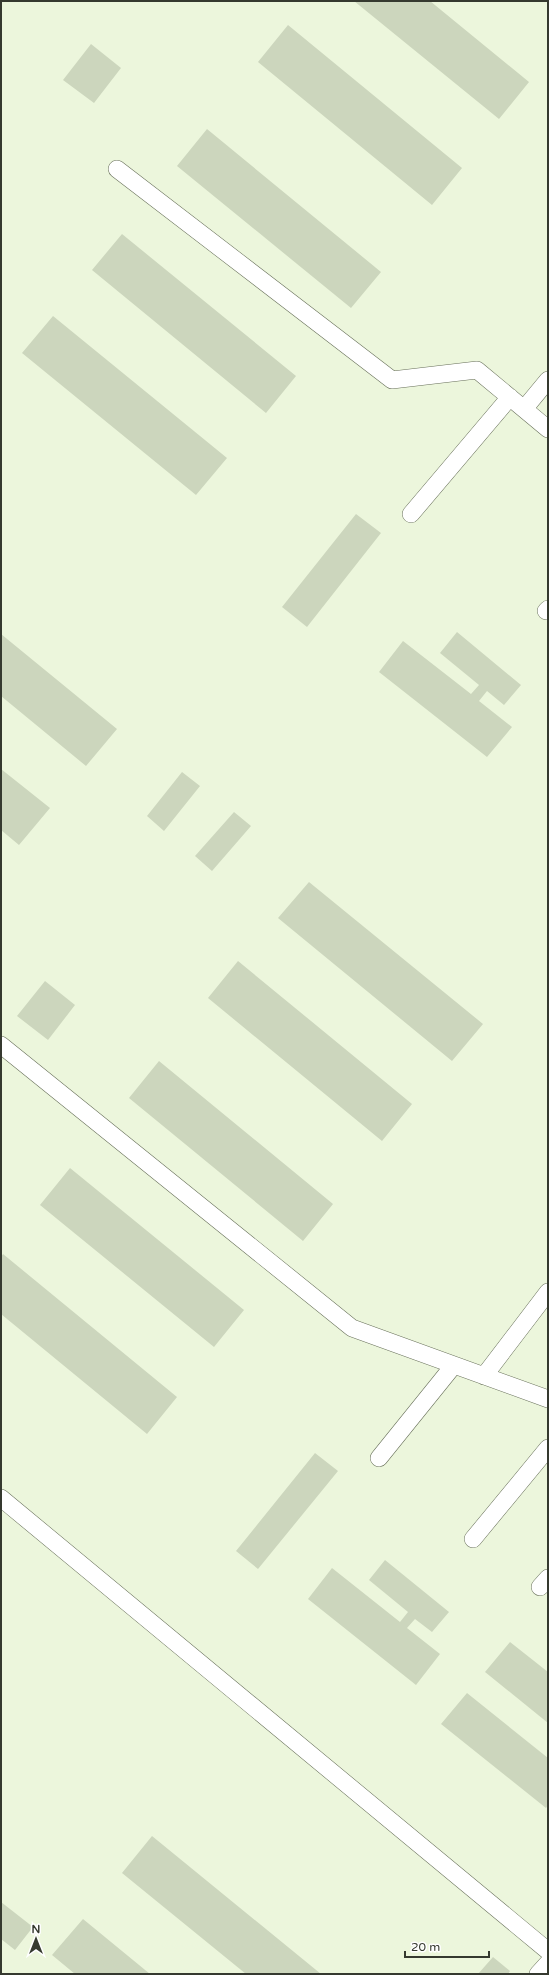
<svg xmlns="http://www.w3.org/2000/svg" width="549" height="1975" viewBox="0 0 549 1975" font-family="'Varela Round',sans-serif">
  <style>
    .building { fill: #ccd6bd }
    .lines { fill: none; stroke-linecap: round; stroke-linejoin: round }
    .service-casing { stroke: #68705a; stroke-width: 18 }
    .service { stroke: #fff; stroke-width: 17 }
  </style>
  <rect width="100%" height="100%" fill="#ecf6dc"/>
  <path class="building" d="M354 1H430L529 82 499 119Z
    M288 25 462 168 432 205 258 62Z
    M91 44 121 68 94 103 63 80Z
    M207 129 381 272 351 308 177 166Z
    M122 234 296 376 266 413 92 270Z
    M53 316 227 458 196 495 22 353Z
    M356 514 381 533 307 627 282 607Z
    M457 632 521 685 504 705 487 691 479 701 512 727 487 757 379 672 403 641 471 694 479 685 440 653Z
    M1 634 117 729 86 766 1 696Z
    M1 769 50 808 19 845 1 830Z
    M182 772 200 786 164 831 147 816Z
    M234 812 251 826 212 871 195 856Z
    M309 882 483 1024 452 1061 278 918Z
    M238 961 412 1104 382 1141 208 998Z
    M45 981 75 1005 48 1040 17 1016Z
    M159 1061 333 1204 303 1241 129 1098Z
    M70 1168 244 1310 214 1347 40 1205Z
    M3 1254 177 1397 147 1434 1 1314V1257Z
    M315 1453 338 1471 258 1569 236 1551Z
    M385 1560 449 1612 432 1632 415 1619 407 1628 440 1654 416 1685 308 1599 332 1568 400 1622 408 1612 369 1580Z
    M510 1642 548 1672V1723L485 1672Z
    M467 1693 548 1758V1805L546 1808 441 1724Z
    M152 1836 321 1974H246L122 1873Z
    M1 1902 33 1927 15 1950 1 1939Z
    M83 1919 150 1974H75L52 1955Z
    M493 1957 510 1971 508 1974H478Z"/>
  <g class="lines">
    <defs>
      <path id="service" d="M117 169 392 380 477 370 548 429
        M524 409 548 380
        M411 514 510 397
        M546 611 548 609
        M1 1045 352 1328 548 1399
        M484 1376 548 1292
        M379 1458 454 1365
        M1 1498 548 1951
        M473 1539 548 1448
        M540 1587 548 1578
        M538 1974 548 1963"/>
    </defs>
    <use href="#service" class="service-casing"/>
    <use href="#service" class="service"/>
  </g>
  <rect width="549" height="1975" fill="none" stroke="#35392f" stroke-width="4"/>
  <g transform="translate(36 1939)" stroke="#fefefe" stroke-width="3" paint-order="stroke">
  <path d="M0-3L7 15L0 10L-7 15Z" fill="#35392f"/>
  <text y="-6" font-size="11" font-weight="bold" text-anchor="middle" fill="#35392f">N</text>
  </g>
  <path d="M405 1951v6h84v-6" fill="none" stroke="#35392f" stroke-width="2"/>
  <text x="411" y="1951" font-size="12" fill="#35392f" stroke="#fefefe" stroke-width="3" paint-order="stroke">20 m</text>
</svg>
